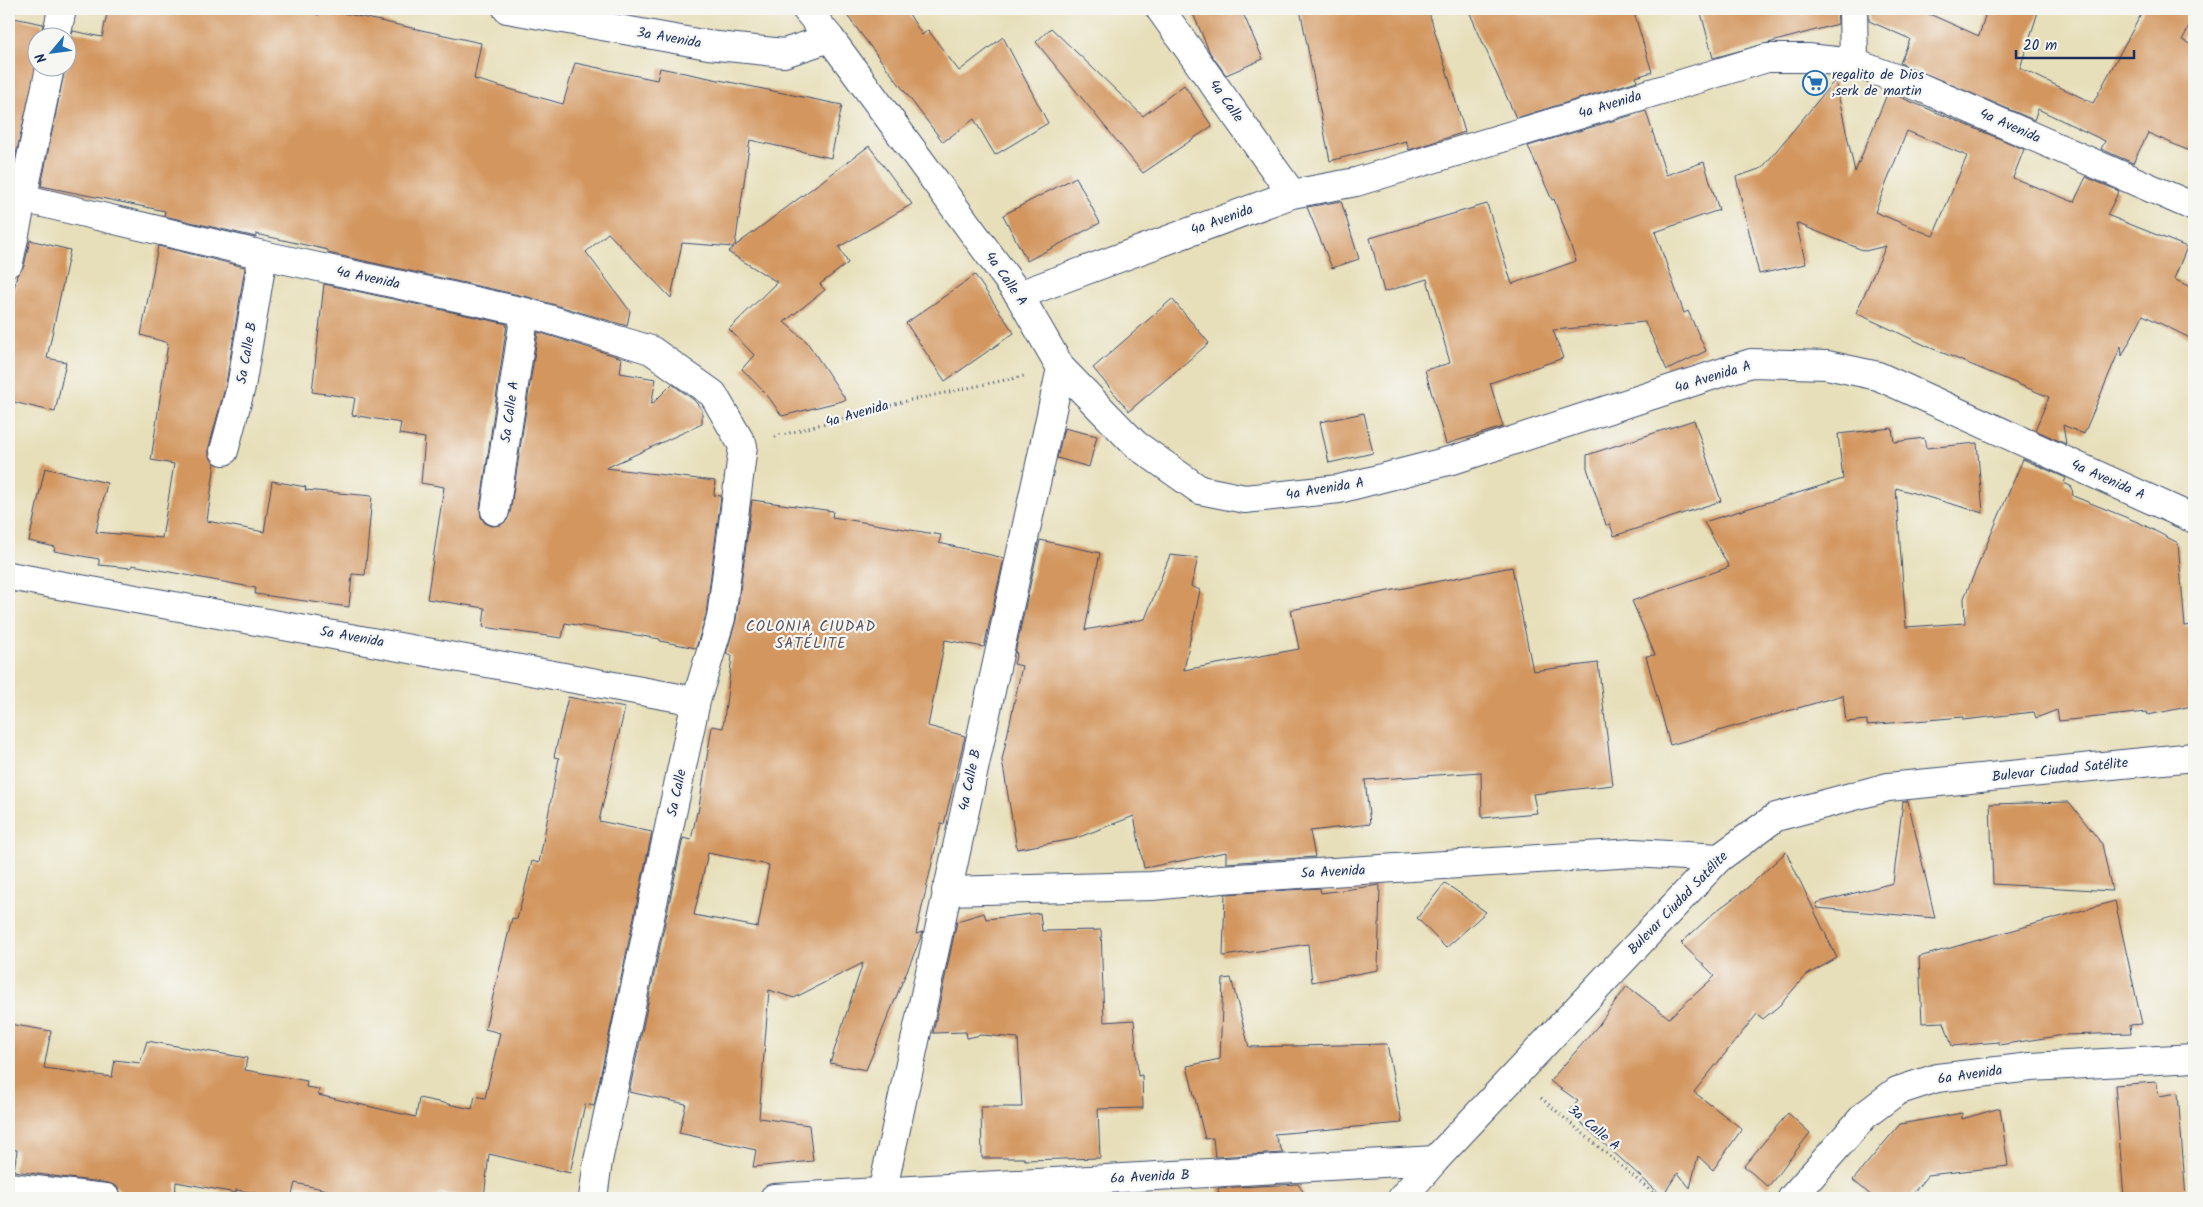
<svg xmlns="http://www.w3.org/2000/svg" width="2203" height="1207" viewBox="0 0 2203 1207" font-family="Kalam,sans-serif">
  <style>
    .building { fill: #d3965f; fill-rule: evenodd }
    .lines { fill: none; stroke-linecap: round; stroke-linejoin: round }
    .street-casing { stroke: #3a496c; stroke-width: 30 }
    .secondary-casing { stroke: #3a496c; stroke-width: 30 }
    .path { stroke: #3a496c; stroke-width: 3; stroke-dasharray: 1 4; stroke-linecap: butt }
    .street { stroke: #fff; stroke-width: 28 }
    .secondary { stroke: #fff; stroke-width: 28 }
    .labels { text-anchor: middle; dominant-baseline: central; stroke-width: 4.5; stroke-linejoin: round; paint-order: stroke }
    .street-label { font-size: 14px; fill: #1b2f5e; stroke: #f6f6f2 }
    .poi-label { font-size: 14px; fill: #1b2f5e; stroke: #f6f6f2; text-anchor: start }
    .neighbourhood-label { font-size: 15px; letter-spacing: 1px; fill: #5b535e; stroke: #f6f6f2 }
  </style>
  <rect width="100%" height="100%" fill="#f6f6f2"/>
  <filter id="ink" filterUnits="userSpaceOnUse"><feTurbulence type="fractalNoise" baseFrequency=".02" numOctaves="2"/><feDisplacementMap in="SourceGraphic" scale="10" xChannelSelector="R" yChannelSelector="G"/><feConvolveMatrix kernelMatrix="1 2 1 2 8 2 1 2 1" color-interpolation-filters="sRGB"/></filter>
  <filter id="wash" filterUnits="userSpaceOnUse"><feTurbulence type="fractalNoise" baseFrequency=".0096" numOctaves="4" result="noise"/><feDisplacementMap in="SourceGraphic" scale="20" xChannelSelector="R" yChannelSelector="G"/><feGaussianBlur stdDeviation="1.12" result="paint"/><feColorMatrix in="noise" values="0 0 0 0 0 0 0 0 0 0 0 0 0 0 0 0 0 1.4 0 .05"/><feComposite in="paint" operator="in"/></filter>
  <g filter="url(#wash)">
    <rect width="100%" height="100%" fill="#e7dfb9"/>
    <g id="blocks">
      <path class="building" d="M108 9H291L319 15 321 9H325L481 43 474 79 563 104 575 63 657 80 660 68 842 105 831 158 750 140 735 246 869 146 912 204 839 247 848 263 820 284 825 290 784 322 807 342 846 400 782 416 767 395 742 369 754 355 729 329 777 282 728 252 734 247 682 243 671 298 608 233 586 252 630 311 627 326 528 297 328 253V250L256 234V237L164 216 165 211 41 186 65 68H68V48L73 31 102 37Z
        M842 9H906L922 35 928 30 959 71 1003 37 1048 123 995 155 974 119 943 142Z
        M1191 9H1241L1263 59 1226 75 1210 53Z
        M1300 9H1428L1465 132 1409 150 1406 141 1330 161Z
        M1468 9H1633L1652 72 1636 77 1637 81 1516 118Z
        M1700 9H1837L1838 24 1713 58Z
        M1869 9H1918L1979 36 1987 9H2039L2020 68 2093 103 2144 9H2194V18L2182 40 2194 46V153L2148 133 2133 163 2101 149 2105 141 2038 109 2034 120 1900 63 1910 39 1869 21Z
        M9 17 43 24 41 38H38V59L12 172H9Z
        M1051 28 1143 116 1184 85 1212 126 1143 173 1036 42Z
        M1835 80 1855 172 1888 92 2024 149 2013 178 2074 202 2086 177 2119 191 2107 215 2187 247 2174 279 2194 289V340L2143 315 2122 356 2121 346 2084 434 2063 425 2066 444 2035 430 2049 397 1931 348 1856 313 1886 246 1865 251 1796 223 1806 264 1759 274 1736 177 1762 168ZM1907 131 1967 156 1933 236 1875 212Z
        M1646 111 1666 175 1704 162 1719 210 1655 232 1684 313 1688 311 1706 351 1667 370 1645 322 1553 330 1563 358 1490 383 1503 427 1446 444 1425 370 1450 363 1427 279 1384 292 1370 238 1487 204 1512 284 1576 261 1554 199 1552 200 1528 146Z
        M1076 177 1100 223 1027 261 1003 215Z
        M1341 201 1359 259 1332 268 1307 207Z
        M30 240 70 250 47 358 66 362 55 412 9 401V312L17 275 24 266Z
        M158 246 245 267 226 384 209 447V456L215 463 207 521 264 532 272 481 306 487 305 490 372 496 365 575 352 574 349 607 255 594 256 588 132 565 131 568 99 565V559L54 551 55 547 29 541 45 468 107 483 96 532 162 538 174 464 151 460 168 343 141 335Z
        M975 275 1014 333 945 381 906 323Z
        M324 284 507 324 480 509 481 517 485 523 492 526 501 525 507 520 510 513 538 332 622 358 620 373 656 379 651 405 672 384 694 400 702 410V424L606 468 715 481 714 495 721 496 706 615 696 648 660 641V639L565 623 562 638 483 627 485 608 427 599 444 487 421 483 425 438 399 434 401 423 352 415 355 398 312 392Z
        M1172 299 1209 343 1129 411 1093 368Z
        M1364 413 1373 453 1329 463 1320 422Z
        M1694 420 1721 501 1614 536 1610 524 1606 525 1587 468V455Z
        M1064 428 1097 436 1089 467 1057 458Z
        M1892 428 1894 442 1924 438 1926 448 1977 443 1983 513 1896 488 1906 627 1965 623 1964 598 2023 459 2066 478 2064 483 2072 487 2073 496 2140 523 2178 543 2185 626 2194 625V679L2190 678 2192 706 2148 715 2147 712 2059 721 2057 710 2036 718 2034 712 1963 720V717L1867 725V720L1846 722 1843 695 1670 745 1646 656 1655 655 1632 601 1729 567 1704 522 1843 479 1838 434Z
        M752 500 833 511 832 517 941 535 939 543 1004 558 984 647 945 640 928 726 965 736 944 824 941 823 916 934 923 932 866 1070 830 1063 863 963 794 998 769 990 759 1118 809 1125 813 1161 753 1167 756 1150 679 1133 686 1104 629 1092 683 838 691 840 697 812 698 813 712 726 723 728 732 656 726 654 736 620ZM708 853 769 865 758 927 694 915Z
        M1040 540 1100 553 1085 630 1145 619 1170 555 1198 558 1191 586 1200 590 1184 670 1299 649 1291 610 1512 567 1533 671 1598 663 1613 785 1533 794 1537 813 1482 818 1481 772 1365 780 1370 824 1310 831 1315 857 1226 863V852L1144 868 1134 816 1074 839 1017 849 1002 760 1022 666 1014 664 1017 653H1015Z
        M568 697 625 708 599 821 652 832 594 1106 585 1104 570 1173 489 1154 484 1198 438 1193 437 1198H363L295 1183 291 1198H284L236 1190V1193L176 1182 175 1198H121L120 1191 116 1186 108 1183 14 1171 17 1150 9 1149V1024L51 1031 44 1068 112 1077 115 1060 140 1063 147 1041 247 1058 245 1070 307 1081 306 1087 319 1089 318 1095 416 1117 419 1098 472 1109 475 1096 485 1098 500 1033 485 1029 512 918 517 919 532 861 539 863 559 758 554 757Z
        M1903 801H1908L1935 918 1817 908 1816 903 1893 883Z
        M2069 802 2102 844 2112 891 1993 884 1990 804Z
        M1786 852 1837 958 1805 976 1780 1005 1763 1019 1757 1014 1694 1092 1742 1129 1713 1170 1698 1156 1690 1188 1678 1173 1662 1196 1569 1112 1578 1101 1550 1081 1597 1027 1627 986 1669 1018 1715 976 1681 943 1716 911 1746 889Z
        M1445 883 1486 912 1446 948 1417 918Z
        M1380 885 1378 970 1312 982 1308 944 1223 956 1225 894 1320 888 1321 893Z
        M2115 901 2142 1024 2130 1025 2131 1033 2064 1035 1999 1045V1042L1952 1046 1944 1022 1922 1023 1919 957Z
        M984 913 986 919 1040 913 1042 931 1101 930 1104 1022 1134 1020 1138 1076 1142 1075 1143 1108 1098 1109 1100 1158 1025 1160 1024 1158H982L981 1107H1022L1018 1038 981 1035 967 1038 966 1032 933 1033 957 921Z
        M1231 978 1249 1047 1387 1044 1402 1123 1274 1134 1283 1153 1215 1157 1213 1138 1205 1139 1187 1066 1220 1059 1223 979Z
        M2156 1082 2159 1096 2178 1093 2186 1198H2124L2115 1085Z
        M2000 1108 2008 1166 1928 1175 1909 1198H1874L1853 1180 1900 1124 1962 1113V1119Z
        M1788 1113 1810 1133 1768 1187 1744 1166Z
        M1299 1184 1306 1198H1219L1218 1188Z"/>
    </g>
  </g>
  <g filter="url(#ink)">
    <use href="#blocks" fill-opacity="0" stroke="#3a496c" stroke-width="1"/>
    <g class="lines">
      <defs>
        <path id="street" d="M507 9 708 45 784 53 830 38
          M806 9 830 38 1019 295 1061 368 1135 444 1200 490 1245 499 1339 489 1456 459 1751 363 1827 365 1878 376 2194 519
          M1160 9 1292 194
          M1853 9 1854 63
          M56 38 62 9
          M9 195 263 255 525 312 651 350 713 394 743 446 721 618 696 701 598 1161 593 1198
          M9 262 50 68
          M1019 295 1292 194 1356 182 1767 58H1808L1854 63 1922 88 2194 207
          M224 451 241 387 263 255
          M495 511 525 312
          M9 576 696 701
          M946 891 1152 886 1221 879 1634 853 1719 858
          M9 1187 106 1198
          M882 1193 1061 368
          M774 1198 1435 1160"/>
        <path id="secondary" d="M1402 1198 1435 1160 1719 858 1776 817 1888 787 2194 757
          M1792 1198 1865 1115 1897 1091 1937 1078 2031 1067 2194 1058"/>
      </defs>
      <use href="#street" class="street-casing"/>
      <use href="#secondary" class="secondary-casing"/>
      <path class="path" d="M775 437 902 402 1024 376
        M1541 1098 1659 1198"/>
      <use href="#street" class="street"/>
      <use href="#secondary" class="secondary"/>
    </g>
  </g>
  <defs>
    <symbol id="supermarket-ring" viewBox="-11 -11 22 22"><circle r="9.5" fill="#f6f6f2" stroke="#1f6fb2" stroke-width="1.5"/><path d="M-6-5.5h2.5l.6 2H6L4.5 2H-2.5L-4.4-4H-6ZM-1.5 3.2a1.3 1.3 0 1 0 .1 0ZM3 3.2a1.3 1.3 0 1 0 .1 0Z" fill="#1f6fb2"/></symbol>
  </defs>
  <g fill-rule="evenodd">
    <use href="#supermarket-ring" x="1801" y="69" width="28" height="28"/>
  </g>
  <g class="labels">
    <g class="street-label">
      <text transform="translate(669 38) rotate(10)">3a Avenida</text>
      <text transform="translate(1226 101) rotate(55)">4a Calle</text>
      <text transform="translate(1610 105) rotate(-17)">4a Avenida</text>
      <text transform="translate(2010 126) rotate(24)">4a Avenida</text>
      <text transform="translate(1222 220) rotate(-20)">4a Avenida</text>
      <text transform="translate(368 278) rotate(12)">4a Avenida</text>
      <text transform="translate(1006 279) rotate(55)">4a Calle A</text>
      <text transform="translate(247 353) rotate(-80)">5a Calle B</text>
      <text transform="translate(1713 377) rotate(-17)">4a Avenida A</text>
      <text transform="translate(510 412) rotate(-82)">5a Calle A</text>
      <text transform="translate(857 414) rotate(-16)">4a Avenida</text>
      <text transform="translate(2108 480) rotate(24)">4a Avenida A</text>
      <text transform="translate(1325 489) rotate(-9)">4a Avenida A</text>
      <text transform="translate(352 637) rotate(10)">5a Avenida</text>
      <text transform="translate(2060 770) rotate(-6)">Bulevar Ciudad Satélite</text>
      <text transform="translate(970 780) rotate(-78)">4a Calle B</text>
      <text transform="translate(677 793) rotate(-78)">5a Calle</text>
      <text transform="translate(1333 872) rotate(-3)">5a Avenida</text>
      <text transform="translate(1678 903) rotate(-46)">Bulevar Ciudad Satélite</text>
      <text transform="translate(1970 1075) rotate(-8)">6a Avenida</text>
      <text transform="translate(1594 1128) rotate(40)">3a Calle A</text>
      <text transform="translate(1150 1177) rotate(-3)">6a Avenida B</text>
    </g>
    <g class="poi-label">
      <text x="1832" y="75">regalito de Dios<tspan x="1832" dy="16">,serk de martin</tspan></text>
    </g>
    <g class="neighbourhood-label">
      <text x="811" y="627">COLONIA CIUDAD<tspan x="811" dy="17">SATÉLITE</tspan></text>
    </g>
  </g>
  <rect width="2203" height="1207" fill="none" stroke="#f6f6f2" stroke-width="30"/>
  <g transform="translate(52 52) rotate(241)"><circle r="24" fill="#f6f6f2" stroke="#9ea6b7"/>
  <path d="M0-4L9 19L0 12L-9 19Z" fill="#1f6fb2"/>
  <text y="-8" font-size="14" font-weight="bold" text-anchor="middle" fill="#1b2f5e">N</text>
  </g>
  <path d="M2016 50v8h118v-8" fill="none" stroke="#1b2f5e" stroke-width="2.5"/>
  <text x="2023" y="50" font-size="15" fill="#1b2f5e" stroke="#f6f6f2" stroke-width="4" paint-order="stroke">20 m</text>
</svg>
